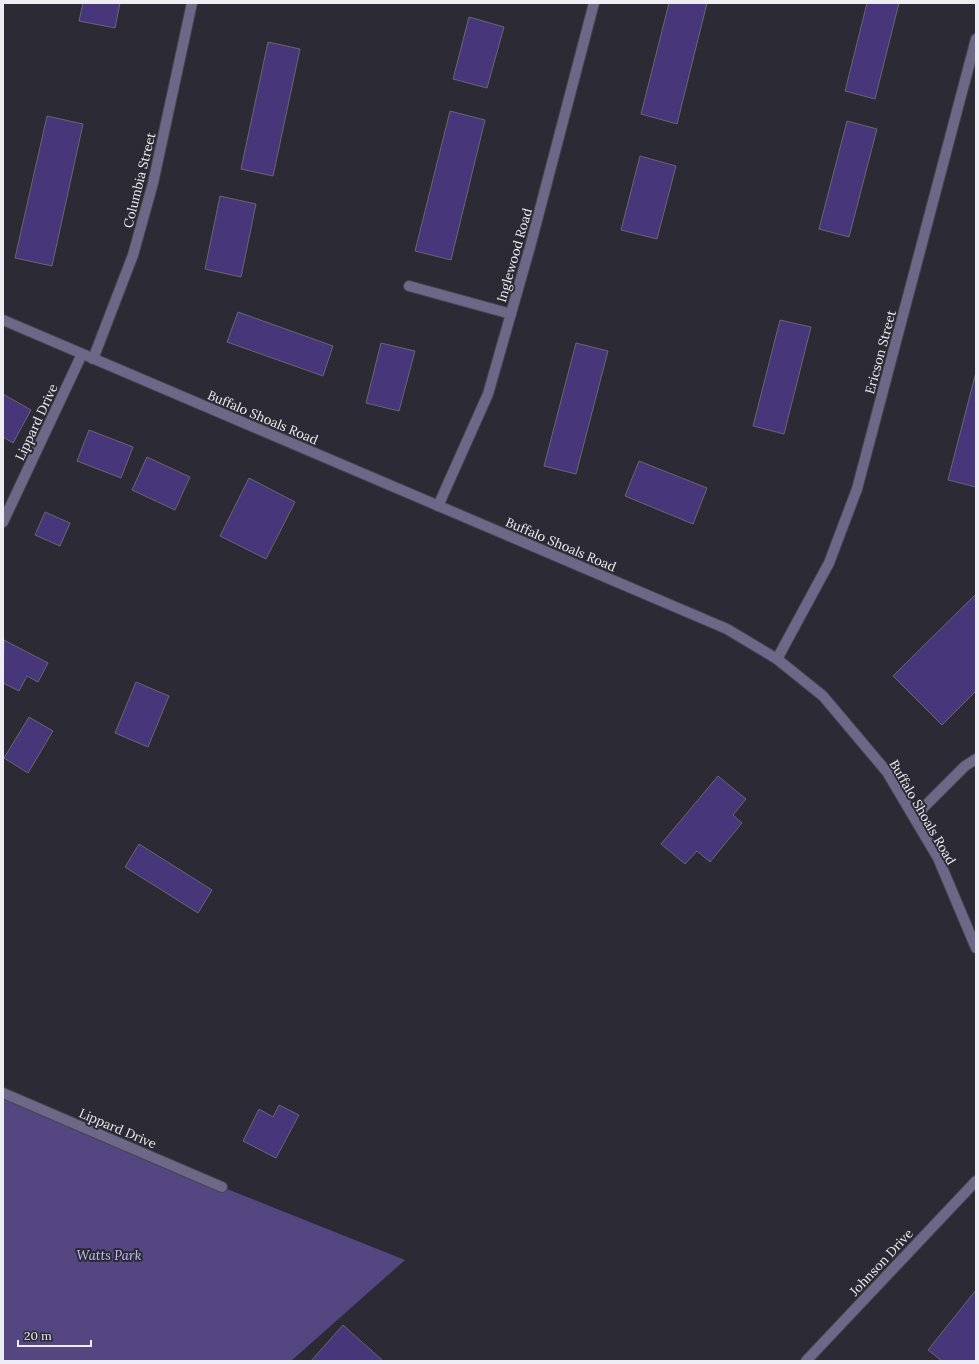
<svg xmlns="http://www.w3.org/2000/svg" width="979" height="1364" font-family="Lora,serif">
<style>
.green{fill:#544781}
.building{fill:#48367a;stroke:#686672}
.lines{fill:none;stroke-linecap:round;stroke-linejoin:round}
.minor-casing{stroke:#47454f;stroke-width:12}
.minor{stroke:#6d6888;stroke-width:10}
.labels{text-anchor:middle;stroke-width:4;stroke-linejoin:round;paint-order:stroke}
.street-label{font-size:13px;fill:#eeedf4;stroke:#2c2a34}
.park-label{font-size:13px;font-style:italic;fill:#cac0fd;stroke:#2c2a34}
</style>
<rect width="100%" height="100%" fill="#2c2a34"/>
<path class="green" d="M3,1093L222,1187L405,1260L291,1361H3Z"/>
<g class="building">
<path d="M83,3H120L115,28L79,21Z"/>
<path d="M669,3H707L677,124L641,114Z"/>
<path d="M867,3H899L875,99L845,91Z"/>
<path d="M469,17L504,27L487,88L453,79Z"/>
<path d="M268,42L300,49L273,176L241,169Z"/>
<path d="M450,111L485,120L451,260L415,251Z"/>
<path d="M47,116L83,124L52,266L15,258Z"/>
<path d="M847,121L877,129L849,237L819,229Z"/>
<path d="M640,156L676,166L657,239L621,230Z"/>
<path d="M220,196L256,204L241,277L205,269Z"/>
<path d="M238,312L333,346L323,376L227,342Z"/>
<path d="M780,320L811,327L784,434L753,426Z"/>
<path d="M381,343L415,351L399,411L366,403Z"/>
<path d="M576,343L608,351L576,474L544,466Z"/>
<path d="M976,372V487L948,480Z"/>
<path d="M3,394L31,410L13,443L3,437Z"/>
<path d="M89,430L133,447L121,478L77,461Z"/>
<path d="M147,457L190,477L175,510L132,490Z"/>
<path d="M639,461L707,488L693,524L625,496Z"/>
<path d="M249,478L295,502L266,559L220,536Z"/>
<path d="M45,512L70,523L60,546L35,535Z"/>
<path d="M976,594V691L942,725L893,676Z"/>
<path d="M4,640L48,663L38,682L27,676L19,691L3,683Z"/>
<path d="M136,682L169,696L148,747L115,733Z"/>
<path d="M29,717L53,731L28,773L4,758Z"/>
<path d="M718,776L746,799L733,815L742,823L710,862L697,851L685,864L661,844Z"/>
<path d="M139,844L212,890L198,913L125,867Z"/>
<path d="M279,1105L299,1115L276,1158L243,1141L259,1109L273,1117Z"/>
<path d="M976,1290V1361H942L928,1350Z"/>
<path d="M343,1325L383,1361H311Z"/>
</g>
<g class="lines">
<g class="minor-casing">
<g id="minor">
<path d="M409,286L511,314"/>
<path d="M3,320L727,629L777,659L823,696L887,772L938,858L976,948"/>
<path d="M93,359L133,255L153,183L192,3"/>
<path d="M438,506L488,394L530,247L594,3"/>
<path d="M3,522L82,354"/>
<path d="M777,659L829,563L857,489L976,39"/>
<path d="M914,817L965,766L976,759"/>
<path d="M3,1093L222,1187"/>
<path d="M806,1361L976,1181"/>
</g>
</g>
<use href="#minor" class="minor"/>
</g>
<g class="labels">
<g class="street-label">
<text transform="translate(139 180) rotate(-76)" y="5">Columbia Street</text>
<text transform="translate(514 255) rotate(-74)" y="5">Inglewood Road</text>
<text transform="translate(880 352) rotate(-75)" y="5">Ericson Street</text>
<text transform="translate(263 417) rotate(23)" y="5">Buffalo Shoals Road</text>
<text transform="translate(36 422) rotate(-65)" y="5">Lippard Drive</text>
<text transform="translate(561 544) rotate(23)" y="5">Buffalo Shoals Road</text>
<text transform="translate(923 812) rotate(60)" y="5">Buffalo Shoals Road</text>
<text transform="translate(118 1128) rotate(23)" y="5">Lippard Drive</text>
<text transform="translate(881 1262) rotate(-47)" y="5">Johnson Drive</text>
</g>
<g class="park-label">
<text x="109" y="1260">Watts Park</text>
</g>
</g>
<rect width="979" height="1364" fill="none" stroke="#eeedf4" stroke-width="8"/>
<path d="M18 1340v6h73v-6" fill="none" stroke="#eeedf4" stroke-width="2"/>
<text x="24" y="1340" font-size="12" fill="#eeedf4" stroke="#2c2a34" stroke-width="3" paint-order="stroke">20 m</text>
</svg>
